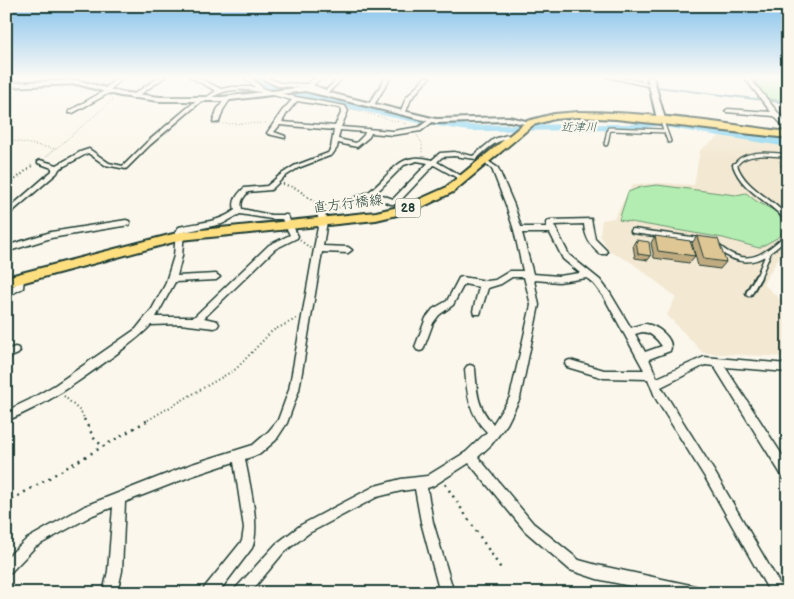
<svg xmlns="http://www.w3.org/2000/svg" width="794" height="599" font-family="'Balsamiq Sans','Klee One',sans-serif">
<style>
.built{fill:#f3e8d2}
.green{fill:#b3edb1;stroke:#699572}
.lines{fill:none;stroke-linecap:round;stroke-linejoin:round}
.stream{stroke:#6399a6;stroke-width:2}
.river{fill:#90d7f2;fill-rule:evenodd}
.service-far2-casing{stroke:#1f3d34;stroke-width:5.5}
.service-far1-casing{stroke:#1f3d34;stroke-width:7}
.service-casing{stroke:#1f3d34;stroke-width:9}
.minor-casing{stroke:#1f3d34;stroke-width:3}
.tertiary-casing{stroke:#1f3d34;stroke-width:4}
.primary-casing{stroke:#1f3d34;stroke-width:4}
.path-far2{stroke:#1f3d34;stroke-width:1;stroke-dasharray:0.5 2.5;stroke-linecap:butt}
.path-far1{stroke:#1f3d34;stroke-width:2;stroke-dasharray:1 3;stroke-linecap:butt}
.path{stroke:#1f3d34;stroke-width:2.5;stroke-dasharray:2 5;stroke-linecap:butt}
.service-far2{stroke:#fbf7ec;stroke-width:3}
.service-far1{stroke:#fbf7ec;stroke-width:4}
.service{stroke:#fbf7ec;stroke-width:5}
.minor{fill:#fbf7ec;fill-rule:evenodd}
.tertiary{fill:#fbf7ec;fill-rule:evenodd}
.primary{fill:#fedf80;fill-rule:evenodd}
.wall{fill:#c0aa80;stroke:#1f3d34}
.building{fill:#dfc695;stroke:#1f3d34}
.labels{text-anchor:middle;stroke-width:4.5;stroke-linejoin:round;paint-order:stroke}
.far-water-label{font-size:12px;font-style:italic;fill:#365c5a;stroke:#fbf7ec}
.shield{fill:#fbf7ec;stroke:#61756b;stroke-width:1}
.shield-label{font-size:12px;font-weight:bold;fill:#1f3d34}
.street-label{font-size:14px;fill:#1f3d34;stroke:#fbf7ec}
</style>
<rect width="100%" height="100%" fill="#fbf7ec"/>
<filter id="ink" filterUnits="userSpaceOnUse"><feTurbulence type="fractalNoise" baseFrequency=".02" numOctaves="2"/><feDisplacementMap in="SourceGraphic" scale="10" xChannelSelector="R" yChannelSelector="G"/><feConvolveMatrix kernelMatrix="1 2 1 2 8 2 1 2 1" color-interpolation-filters="sRGB"/></filter>
<g filter="url(#ink)">
<path class="built" d="M720,136L788,145V243L763,284L788,306V357L703,353L667,315L676,297L631,262L610,252L600,235L602,220L614,218L633,184L662,183L694,185L700,150Z"/>
<g class="green">
<path d="M750,77H788V101L769,99Z"/>
<path d="M657,185L736,195L746,193L756,201L777,212L786,229L777,238L759,248L723,238L619,220L628,192L641,187Z"/>
</g>
<g class="lines">
<path class="stream" d="M639,81L657,87L788,103"/>
<path class="river" d="M249,77H262L293,90L419,117L469,125L633,124L657,120L788,140V147L657,126L633,130L469,131L419,123L290,96L264,87Z"/>
<g class="service-far2-casing">
<g id="service-far2">
<path d="M661,119L669,141"/>
<path d="M606,144L609,129L665,131"/>
<path d="M735,166C743,150 773,154 788,156"/>
</g>
</g>
<g class="service-far1-casing">
<g id="service-far1">
<path d="M735,165C743,190 772,200 788,220"/>
<path d="M633,231L699,240"/>
<path d="M719,248C747,271 766,256 788,235"/>
<path d="M758,278L768,254"/>
</g>
</g>
<g class="service-casing">
<path id="service" d="M749,293L758,277"/>
</g>
<g class="minor-casing">
<g id="minor">
<path d="M118,77H124L110,90L112,91L111,92L73,113H69V111L104,91V89Z"/>
<path d="M159,77H165L135,98H131V96Z"/>
<path d="M190,77H197L221,89L231,87H255L244,77H250L264,89L296,97L345,106L348,111L341,127L393,131L419,127L430,119L435,120L421,131L393,135L371,133L369,137L357,147L338,143L337,148L332,155L298,168L284,177L271,190L248,192C243,198 240,202 242,209L271,215H287L298,236L297,238L275,249L204,318L217,321L219,324L217,327L214,328L180,324L151,325C140,337 128,345 115,355C81,380 46,405 6,421V411L29,400L55,385L136,329L152,309L165,285L174,256L176,231L179,227C199,222 218,223 235,210C232,201 237,195 244,188L267,186L280,175L294,166L328,153L331,148L334,130L280,125L274,132L285,136V138L268,134L267,133L282,111L292,100C265,93 233,81 208,100L204,99L150,145L126,169L105,165L88,153L59,169L57,173L6,217V211L52,171V168L38,163V161L40,160L57,165L80,152L89,149L109,163L123,166L146,143L199,98L204,99L216,91ZM297,101L341,108L342,111L335,126L282,122L287,113ZM340,130L365,132L364,135L356,143L338,139ZM240,214L271,219H282L290,235L269,245L194,317H156L175,282L216,280L220,277L216,274L177,276L182,256L184,232L222,224Z"/>
<path d="M259,77H266L280,83L307,84L316,77H322L313,85L326,90L339,77H344L326,95L309,88L277,86Z"/>
<path d="M386,77H391L374,105H370L369,104Z"/>
<path d="M425,77H430L411,99L405,114H401L400,113L406,98Z"/>
<path d="M607,77H619L655,85L652,87Z"/>
<path d="M744,77H749L788,125V131L774,116L726,112L725,111L728,109L771,112Z"/>
<path d="M226,97L231,98L223,110L219,122L214,123L213,122L217,110Z"/>
<path d="M507,135L515,138L512,140C497,137 487,150 476,159L454,156L442,157L437,162L465,178V180H461L434,165L397,204H391L371,196L324,211L327,221L323,246L348,247L352,250L348,253L322,252L299,390L287,423L276,440L260,454L245,459C249,482 261,527 252,548L218,593H202L204,588L242,541L244,528L234,462L192,476L125,502L122,571L117,593H103L108,571L113,507L93,515L35,547L11,572L6,573V558L27,539L85,506L192,464L253,445L268,432L278,420L289,390L319,221L316,210L317,208C329,205 361,197 370,191C392,175 398,150 432,160L440,153L454,152L473,156L494,139ZM417,161L428,163L393,199L376,193L404,165Z"/>
<path d="M485,159L498,168L514,205L521,227H547L546,223L550,220L591,219L595,239L606,250L607,252L606,254H600C590,246 585,237 584,224L554,225L569,255L600,280L610,293L631,328C636,326 641,324 646,324C658,326 675,339 670,351L649,359L657,378L704,357L788,364V372L725,367L788,464V481L784,479L714,366L705,365L661,387L714,471L785,593H770L706,479L656,399L648,379L604,378L567,367L565,364L567,361L570,360L604,370H644L604,297L594,284L587,278L559,282L534,280L539,305L520,398L507,424L491,445L478,457L533,523L579,560L597,565L695,586L700,588L702,593H663L597,579L570,570L525,531L469,463L433,486L427,488L433,522L454,593H440L421,522L415,489L401,491L377,497L309,533L284,552L250,593H234L236,588L276,544L301,525L375,486L401,479L427,476L466,452L487,432C469,414 467,394 465,369L467,366L470,365L473,366L475,369C477,392 477,407 493,424L510,397L531,305L524,277H512L501,284L488,288L481,311L480,314H474L473,311L479,287L464,284L453,305L439,315L433,323L423,350L420,351L417,350L415,347L426,318L433,309L447,301L459,278L462,277L487,281L495,280L510,271H523L514,230L506,205L492,169L482,161ZM522,233H550L563,259L580,273L559,276L533,274ZM642,332C651,332 657,339 662,346L645,352L635,334Z"/>
<path d="M126,220L129,221L130,223L129,225L51,238L6,252V246L51,232Z"/>
<path d="M20,275L24,278L23,288L6,297V290L16,284V278Z"/>
<path d="M15,347L18,348L20,351L18,354L6,359V350Z"/>
</g>
</g>
<g class="tertiary-casing">
<g id="tertiary">
<path d="M647,77H653L665,119L664,121L657,119Z"/>
<path d="M77,80L120,92L160,97H222L305,87L436,119L509,117L534,123L530,125L509,121L436,123L305,91L222,101H160L120,96L77,84L6,87V83Z"/>
</g>
</g>
<g class="primary-casing">
<path id="primary" d="M578,112C648,112 719,123 788,132V138L616,119L578,117L554,119L533,125L453,192L414,211L376,220L181,240L6,287V277L181,232L376,212L407,205L445,188L527,121L554,114Z"/>
</g>
<g class="path-far2">
<path d="M6,105L21,92"/>
<path d="M351,109L407,124"/>
<path d="M223,124L268,123"/>
<path d="M417,135L422,143V154"/>
<path d="M9,140L56,149"/>
<path d="M46,157L114,99"/>
<path d="M779,161L782,166"/>
<path d="M31,166L33,165"/>
</g>
<g class="path-far1">
<path d="M781,165L788,176"/>
<path d="M283,184L296,188L317,204"/>
<path d="M6,187L33,165"/>
<path d="M300,240L310,248"/>
<path d="M64,396L81,412L85,420"/>
<path d="M148,420L236,369L272,331L298,318"/>
</g>
<g class="path">
<path d="M84,419L95,440L103,446"/>
<path d="M445,484L502,570"/>
<path d="M6,503L150,419"/>
</g>
<use href="#service-far2" class="service-far2"/>
<use href="#service-far1" class="service-far1"/>
<use href="#service" class="service"/>
<use href="#minor" class="minor"/>
<use href="#tertiary" class="tertiary"/>
<use href="#primary" class="primary"/>
</g>
<g class="wall">
<path d="M655,236L695,256L689,263L654,258L651,243Z"/>
<path d="M697,236L726,262L720,269L698,266L692,243Z"/>
<path d="M636,240L651,256L648,260L635,258L633,245Z"/>
</g>
<g class="building">
<path d="M655,236L690,241L695,256L658,251Z"/>
<path d="M697,236L718,239L726,262L704,259Z"/>
<path d="M636,240L649,242L651,256L638,254Z"/>
</g>
</g>
<linearGradient id="sky" x2="0" y2="1"><stop stop-color="#85c2ec"/><stop offset="0.48" stop-color="#fdfbf6"/><stop offset="1" stop-color="#fdfbf6" stop-opacity="0"/></linearGradient>
<rect width="794" height="161" fill="url(#sky)"/>
<g class="labels">
<g class="far-water-label">
<text x="579" y="131">近津川</text>
</g>
<rect class="shield" x="395.5" y="198.5" width="25" height="19" rx="4"/>
<g class="shield-label">
<text x="408" y="212">28</text>
</g>
<g class="street-label">
<text transform="translate(348 203) rotate(-7)" y="5">直方行橋線</text>
</g>
</g>
<rect width="794" height="599" fill="none" stroke="#fbf7ec" stroke-width="25"/>
<rect x="12" y="12" width="769" height="574" fill="none" stroke="#1f3d34" stroke-width="2" filter="url(#ink)"/>
</svg>
